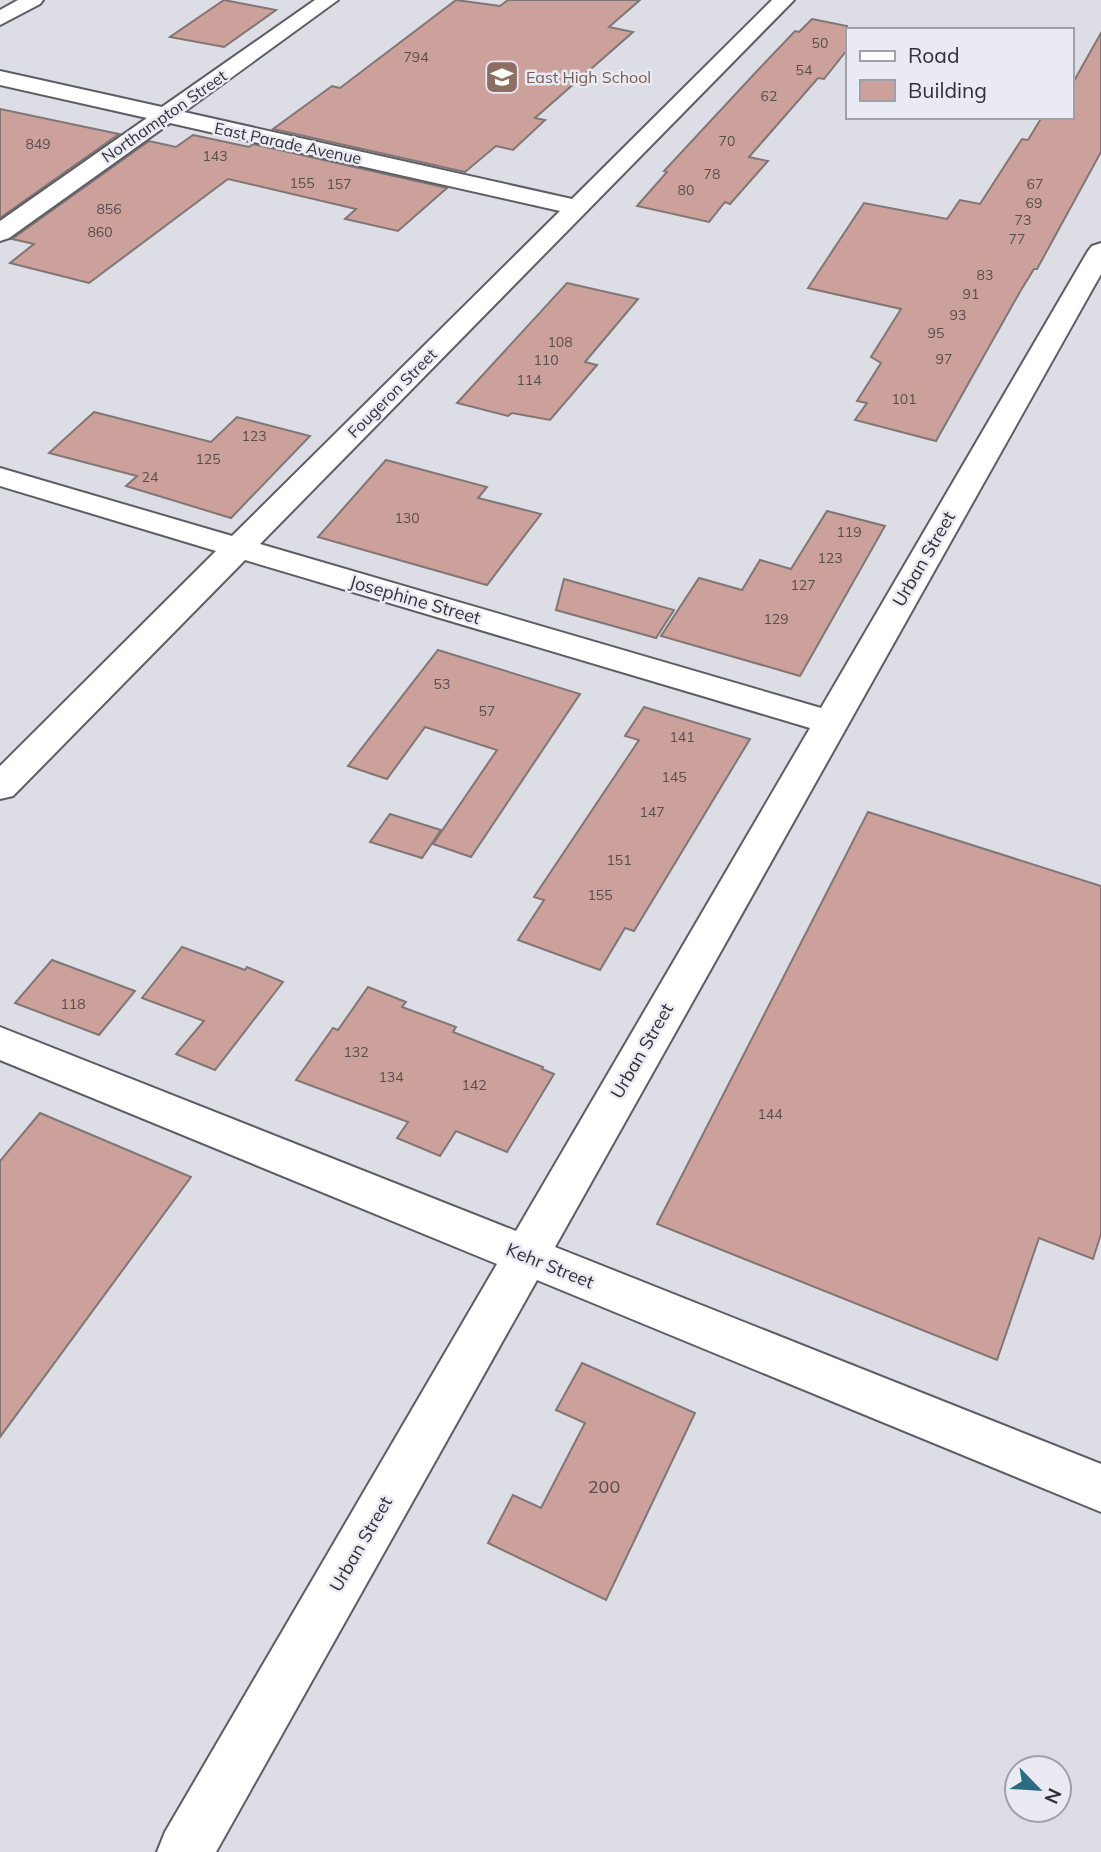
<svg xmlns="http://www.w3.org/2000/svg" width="1101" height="1852" font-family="Mulish,sans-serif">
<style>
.building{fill:#cca09b;stroke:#807675;stroke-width:2}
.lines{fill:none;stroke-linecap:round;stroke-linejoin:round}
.street-casing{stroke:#5e5d65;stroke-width:4}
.street{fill:#fff;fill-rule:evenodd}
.labels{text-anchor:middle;stroke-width:5;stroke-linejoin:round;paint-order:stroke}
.number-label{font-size:14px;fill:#584e4e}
.far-education-label{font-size:16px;fill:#785e54;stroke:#eaeaf4;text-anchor:start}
.far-street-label{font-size:16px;fill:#323235;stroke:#eaeaf4}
.street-label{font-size:18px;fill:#323235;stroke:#eaeaf4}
.near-number-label{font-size:18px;fill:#584e4e}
</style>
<rect width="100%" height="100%" fill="#dddde6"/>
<g class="building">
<path d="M224,0L276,10L224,47L170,37Z"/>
<path d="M456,0L500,6L508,0H640L609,27L633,32L535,118L545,120L513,150L496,146L465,172L273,129L332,86L340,88Z"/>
<path d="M812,19L847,26V50L824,79L818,78L749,157L768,161L730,204L725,202L709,222L637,206L667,172L664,171L757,71L795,31L799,32Z"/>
<path d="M1101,33V152L1037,269H1034L1021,290L936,441L855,420L867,403L857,401L881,363L871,357L901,309L808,288L864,203L947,219L960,200L980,204L1022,139L1028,140L1042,117H1071V86Z"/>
<path d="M0,109L119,134L0,218Z"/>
<path d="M193,135L249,147L253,144L447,188L398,231L345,219L356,209L228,179L89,283L10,263L34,244L12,239L149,141L176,147Z"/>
<path d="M567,283L638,299L585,362L597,365L550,420L512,413L508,416L457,403Z"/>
<path d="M94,412L211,442L237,417L310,436L231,518L126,486L137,476L49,453Z"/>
<path d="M386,460L487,487L478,498L541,514L487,585L318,537Z"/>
<path d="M827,511L885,526L800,676L661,636L699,578L742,590L760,560L791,569Z"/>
<path d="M564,579L674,610L656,638L556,610Z"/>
<path d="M438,650L580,694L471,857L433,844L497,750L425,727L387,779L348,766Z"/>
<path d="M644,707L750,739L634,931L625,928L600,970L518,940L544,900L534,897L639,740L625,736Z"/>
<path d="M868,812L1101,886V1234L1093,1259L1039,1238L997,1360L657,1224Z"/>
<path d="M390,814L441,830L422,858L370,842Z"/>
<path d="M182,947L245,970L247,967L283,982L215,1070L176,1054L204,1021L142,998Z"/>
<path d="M52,960L135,991L99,1035L15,1003Z"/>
<path d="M368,987L406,1002L402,1007L456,1027L453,1032L543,1067L542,1069L554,1074L507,1152L456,1131L440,1156L397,1138L408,1122L296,1080L333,1028L338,1030Z"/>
<path d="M40,1113L191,1177L0,1437V1161Z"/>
<path d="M582,1363L695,1413L606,1600L488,1543L513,1495L541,1508L585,1423L556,1410Z"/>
</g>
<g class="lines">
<g class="street-casing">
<g id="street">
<path d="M18,0H43L40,4L0,25V10Z"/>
<path d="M315,0H338L184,112L572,199L772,0H794L260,544L821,708L1088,251L1092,246L1101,243V274L555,1247L1101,1464V1512L537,1280L216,1852H157L165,1832L497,1264L0,1060V1027L516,1231L810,728L245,560L13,796L0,799V766L216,551L0,486V468L232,536L560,211L170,123L9,238L0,241V221L147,118L0,85V71L162,107Z"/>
</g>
</g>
<use href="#street" class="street"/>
</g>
<defs>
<g id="school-square" transform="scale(1.75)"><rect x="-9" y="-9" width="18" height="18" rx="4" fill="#8d6e63" stroke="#eaeaf4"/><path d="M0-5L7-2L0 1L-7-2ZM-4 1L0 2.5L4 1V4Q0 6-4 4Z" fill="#fff"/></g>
</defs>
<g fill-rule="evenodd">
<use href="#school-square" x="502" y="77"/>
</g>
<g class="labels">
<g class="number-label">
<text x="820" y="48">50</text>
<text x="416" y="62">794</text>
<text x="804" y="75">54</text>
<text x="769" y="101">62</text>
<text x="727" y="146">70</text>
<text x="38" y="149">849</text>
<text x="215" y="161">143</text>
<text x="712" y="179">78</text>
<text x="302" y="188">155</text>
<text x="339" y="189">157</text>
<text x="1035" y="189">67</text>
<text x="686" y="195">80</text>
<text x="1034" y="208">69</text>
<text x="109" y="214">856</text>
<text x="1023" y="225">73</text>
<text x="100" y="237">860</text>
<text x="1017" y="244">77</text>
<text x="985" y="280">83</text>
<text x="971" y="299">91</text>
<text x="958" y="320">93</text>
<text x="936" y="338">95</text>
<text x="560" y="347">108</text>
<text x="944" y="364">97</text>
<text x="546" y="365">110</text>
<text x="529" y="385">114</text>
<text x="904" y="404">101</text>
<text x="254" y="441">123</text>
<text x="208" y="464">125</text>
<text x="150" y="482">24</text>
<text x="407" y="523">130</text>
<text x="849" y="537">119</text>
<text x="830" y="563">123</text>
<text x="803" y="590">127</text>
<text x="776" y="624">129</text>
<text x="442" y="689">53</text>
<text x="487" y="716">57</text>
<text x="682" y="742">141</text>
<text x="674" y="782">145</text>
<text x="652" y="817">147</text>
<text x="619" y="865">151</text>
<text x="600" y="900">155</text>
<text x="73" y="1009">118</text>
<text x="356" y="1057">132</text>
<text x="391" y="1082">134</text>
<text x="474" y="1090">142</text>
<text x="770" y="1119">144</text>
</g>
<g class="far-education-label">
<text x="526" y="83">East High School</text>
</g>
<g class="far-street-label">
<text transform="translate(164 116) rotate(-35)" y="6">Northampton Street</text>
<text transform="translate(288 143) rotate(12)" y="6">East Parade Avenue</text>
<text transform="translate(392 393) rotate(-45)" y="6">Fougeron Street</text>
</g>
<g class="street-label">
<text transform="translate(924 559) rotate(-60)" y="6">Urban Street</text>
<text transform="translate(415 600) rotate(16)" y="6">Josephine Street</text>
<text transform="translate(642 1051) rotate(-60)" y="6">Urban Street</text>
<text transform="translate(550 1266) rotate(22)" y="6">Kehr Street</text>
<text transform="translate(361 1544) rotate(-60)" y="6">Urban Street</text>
</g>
<g class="near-number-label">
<text x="604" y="1493">200</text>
</g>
</g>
<rect x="846" y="28" width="228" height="91" fill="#eaeaf4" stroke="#a0a0a8" stroke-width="2"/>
<rect x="860" y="51" width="35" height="10" fill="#ffffff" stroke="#a0a0a8" stroke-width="2"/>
<text x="908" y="63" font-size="21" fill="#323235">Road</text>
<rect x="860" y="80" width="35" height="21" fill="#cca09b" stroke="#a0a0a8" stroke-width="2"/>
<text x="908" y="98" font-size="21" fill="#323235">Building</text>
<g transform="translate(1038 1789) rotate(115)"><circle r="33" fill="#eaeaf4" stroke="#a0a0a8" stroke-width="2"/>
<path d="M0-5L12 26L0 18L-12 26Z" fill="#2b6c80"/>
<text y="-10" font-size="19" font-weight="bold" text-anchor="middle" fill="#323235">N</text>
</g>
</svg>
